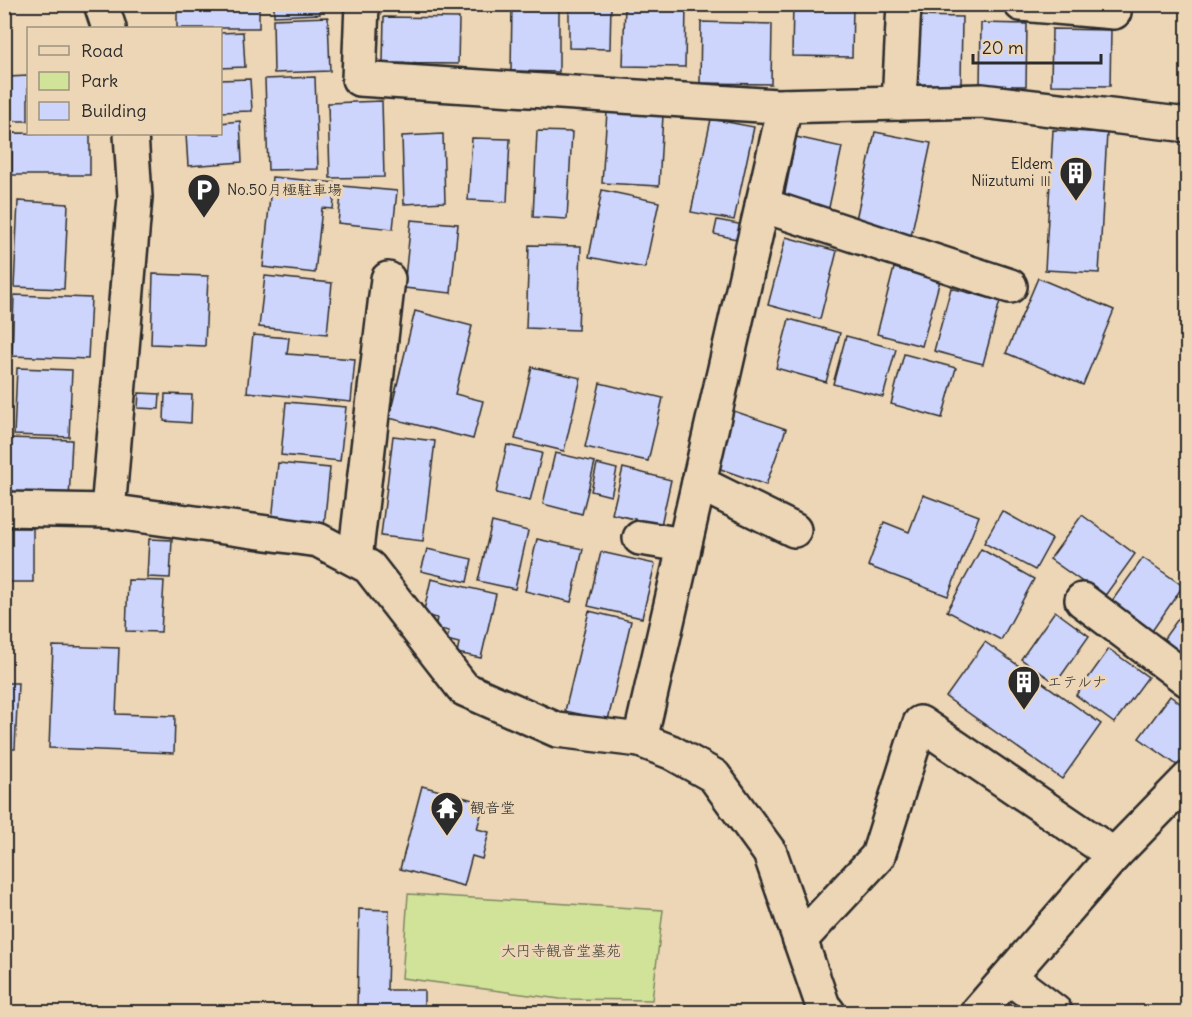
<svg xmlns="http://www.w3.org/2000/svg" width="1192" height="1017" font-family="Delius,'Klee One',sans-serif">
<style>
.green{fill:#d0e398;stroke:#7e8762;stroke-width:1.5}
.building{fill:#cdd5fd;stroke:#2b2b2b;stroke-width:1.5}
.lines{fill:none;stroke-linecap:round;stroke-linejoin:round}
.minor-casing{stroke:#2b2b2b;stroke-width:38}
.minor{stroke:#edd6b6;stroke-width:33}
.labels{text-anchor:middle;stroke-width:6;stroke-linejoin:round;paint-order:stroke}
.poi-label{font-size:15px;fill:#2b2b2b;stroke:#edd6b6;text-anchor:start}
.park-label{font-size:15px;fill:#44473b;stroke:#edd6b6}
</style>
<rect width="100%" height="100%" fill="#edd6b6"/>
<filter id="ink" filterUnits="userSpaceOnUse"><feTurbulence type="fractalNoise" baseFrequency=".0167" numOctaves="2"/><feDisplacementMap in="SourceGraphic" scale="12" xChannelSelector="R" yChannelSelector="G"/><feConvolveMatrix kernelMatrix="1 2 1 2 8 2 1 2 1" color-interpolation-filters="sRGB"/></filter>
<g filter="url(#ink)">
<path class="green" d="M408,894L663,910L652,1000L560,999L402,978Z"/>
<g class="building">
<path d="M259,4V28H177V5Z"/>
<path d="M274,4H319L320,14L274,16Z"/>
<path d="M389,4H444V11L389,10Z"/>
<path d="M512,4H559V72L511,71Z"/>
<path d="M569,4H611L610,49L569,48Z"/>
<path d="M625,4H686L685,67L623,66Z"/>
<path d="M793,4H853L852,57L792,56Z"/>
<path d="M914,16L962,17L961,85L912,84Z"/>
<path d="M328,17L330,71L274,73L273,19Z"/>
<path d="M384,17L459,18L458,64L383,63Z"/>
<path d="M701,22L772,24L771,84L700,83Z"/>
<path d="M981,23L1027,24L1026,86H980Z"/>
<path d="M1052,29L1111,30L1110,86L1051,85Z"/>
<path d="M243,32L245,67L220,68V33Z"/>
<path d="M28,76V121H8V77Z"/>
<path d="M315,77L318,169L268,170L265,79Z"/>
<path d="M250,79L252,111L220,112V80Z"/>
<path d="M382,101L384,177L330,178L328,103Z"/>
<path d="M607,112L663,115L659,186L602,183Z"/>
<path d="M711,119L754,127L734,220L691,212Z"/>
<path d="M240,121L242,162L188,166L186,134H220V123Z"/>
<path d="M1053,130L1107,133L1099,273L1045,270Z"/>
<path d="M537,131L572,132L567,219L533,217Z"/>
<path d="M875,132L931,143L911,236L855,224Z"/>
<path d="M12,133L90,134V175H12Z"/>
<path d="M443,134L445,202L404,204L402,136Z"/>
<path d="M796,137L842,147L828,212L783,203Z"/>
<path d="M472,138L510,139L507,202L468,200Z"/>
<path d="M272,177L336,183L333,209L322,208L315,273L263,267Z"/>
<path d="M342,186L397,191L393,229L338,223Z"/>
<path d="M602,190L659,202L645,268L589,257Z"/>
<path d="M18,201L68,204L64,289L14,287Z"/>
<path d="M411,220L458,224L451,293L404,288Z"/>
<path d="M717,220L744,225L741,240L714,234Z"/>
<path d="M786,237L837,251L820,319L768,305Z"/>
<path d="M529,245L581,246L578,330L526,328Z"/>
<path d="M894,268L940,280L922,346L877,334Z"/>
<path d="M153,274L208,276L205,346L151,344Z"/>
<path d="M265,276L332,283L327,334L259,327Z"/>
<path d="M1038,278L1114,310L1083,385L1006,353Z"/>
<path d="M951,288L1000,301L983,364L934,351Z"/>
<path d="M14,295L91,298L88,359L12,356Z"/>
<path d="M415,311L472,326L455,394L483,401L473,439L389,418Z"/>
<path d="M789,319L840,333L826,382L776,368Z"/>
<path d="M253,335L289,338L287,354L355,359L351,402L247,392Z"/>
<path d="M846,336L896,349L883,397L833,384Z"/>
<path d="M904,354L956,368L942,418L891,404Z"/>
<path d="M532,367L581,378L564,451L515,439Z"/>
<path d="M17,368L72,370L69,437L14,435Z"/>
<path d="M600,383L663,398L648,461L585,447Z"/>
<path d="M139,393L160,394L159,409L138,408Z"/>
<path d="M165,394L192,395L191,423L164,421Z"/>
<path d="M286,402L346,407L340,461L281,455Z"/>
<path d="M731,410L786,429L766,485L712,466Z"/>
<path d="M393,436L435,441L423,541L381,536Z"/>
<path d="M8,438L72,440L69,500L5,497Z"/>
<path d="M507,445L542,453L530,501L496,493Z"/>
<path d="M555,453L595,462L582,514L543,504Z"/>
<path d="M278,463L330,468L324,526L272,521Z"/>
<path d="M597,464L617,469L611,496L591,491Z"/>
<path d="M623,468L671,480L661,525L612,514Z"/>
<path d="M923,495L979,516L948,596L868,566L884,522L909,532Z"/>
<path d="M1002,511L1052,539L1035,570L984,543Z"/>
<path d="M1082,515L1135,554L1104,597L1050,559Z"/>
<path d="M492,522L528,531L515,589L478,581Z"/>
<rect x="4" y="528" width="29" height="54"/>
<path d="M149,539L172,540L170,578L147,577Z"/>
<path d="M537,539L583,549L571,602L525,591Z"/>
<path d="M427,549L472,559L467,582L421,571Z"/>
<path d="M981,549L1034,579L1001,640L947,611Z"/>
<path d="M601,552L655,564L642,618L588,606Z"/>
<path d="M1143,558L1183,586L1150,634L1109,605Z"/>
<path d="M431,579L496,594L481,658L457,653L459,643L447,640L449,631L435,628L437,618L423,615Z"/>
<path d="M128,580L164,581L161,632L126,631Z"/>
<path d="M1188,605V663L1160,644Z"/>
<path d="M589,611L631,621L608,720L565,711Z"/>
<path d="M1055,611L1089,636L1056,683L1021,659Z"/>
<path d="M985,642L1101,724L1062,779L946,697Z"/>
<path d="M53,646L119,648L116,714L175,716L174,753L49,748Z"/>
<path d="M1109,649L1148,677L1114,723L1076,695Z"/>
<path d="M4,683H18L15,749H4Z"/>
<path d="M1170,696L1188,709V765L1184,770L1139,738Z"/>
<path d="M422,786L484,803L477,829L489,832L482,859L472,856L464,886L400,869Z"/>
<path d="M359,909L389,910L387,990H424V1012H357Z"/>
</g>
<g class="lines">
<g class="minor-casing">
<g id="minor">
<path d="M101,4L109,28"/>
<path d="M362,4L359,79L777,106L982,101L1188,125"/>
<path d="M1021,4L1114,12"/>
<path d="M899,103L904,4"/>
<path d="M762,205L1010,286"/>
<path d="M699,483L794,530"/>
<path d="M4,509L108,511L318,540L369,567L464,689L557,730L640,740L671,752L714,776L770,853L823,1006L828,1012"/>
<path d="M108,511L135,197L131,134"/>
<path d="M640,538L684,545"/>
<path d="M355,559L388,279"/>
<path d="M1082,600L1188,680"/>
<path d="M640,740L785,106"/>
<path d="M800,940L878,856L920,723L1114,855"/>
<path d="M1009,977L1055,1012"/>
<path d="M978,1012L1114,855L1188,779"/>
</g>
</g>
<use href="#minor" class="minor"/>
</g>
</g>
<defs>
<g id="building-pin" transform="scale(1.725)"><path d="M0 17L-7.5 6A9.5 9.5 0 1 1 7.5 6Z" fill="#2b2b2b" stroke="#edd6b6"/><path d="M-4-6H4V6H1V3H-1V6H-4ZM-2.5-4.3h1.7v1.8h-1.7ZM.8-4.3h1.7v1.8H.8ZM-2.5-1h1.7V.8h-1.7ZM.8-1h1.7V.8H.8Z" fill="#fff"/></g>
<g id="parking-pin" transform="scale(1.725)"><path d="M0 17L-7.5 6A9.5 9.5 0 1 1 7.5 6Z" fill="#2b2b2b" stroke="#edd6b6"/><path d="M-3.5-5.5H1a3.5 3.5 0 0 1 0 7H-1V5.5H-3.5ZM-1-3.4V-.6H.8a1.4 1.4 0 0 0 0-2.8Z" fill="#fff"/></g>
<g id="temple-pin" transform="scale(1.725)"><path d="M0 17L-7.5 6A9.5 9.5 0 1 1 7.5 6Z" fill="#2b2b2b" stroke="#edd6b6"/><path d="M0-6L5-2H3V0L6.5 2.5H4V6H1.5V3h-3V6H-4V2.5H-6.5L-3 0V-2H-5Z" fill="#fff"/></g>
</defs>
<g fill-rule="evenodd">
<use href="#building-pin" x="1076" y="173"/>
<use href="#parking-pin" x="204" y="190"/>
<use href="#building-pin" x="1024" y="682"/>
<use href="#temple-pin" x="447" y="808"/>
</g>
<g class="labels">
<g class="poi-label">
<text x="1053" y="169" text-anchor="end">Eldem<tspan x="1053" dy="17">Niizutumi Ⅲ</tspan></text>
<text x="227" y="195">No.50月極駐車場</text>
<text x="1047" y="687">エテルナ</text>
<text x="470" y="813">観音堂</text>
</g>
<g class="park-label">
<text x="561" y="956">大円寺観音堂墓苑</text>
</g>
</g>
<rect width="1192" height="1017" fill="none" stroke="#edd6b6" stroke-width="24"/>
<rect x="12" y="12" width="1168" height="993" fill="none" stroke="#2b2b2b" stroke-width="2" filter="url(#ink)"/>
<rect x="27" y="27" width="195" height="108" fill="#edd6b6" stroke="#9f927e" stroke-width="1.5"/>
<rect x="39" y="46" width="30" height="9" fill="#edd6b6" stroke="#9f927e" stroke-width="1.5"/>
<text x="81" y="57" font-size="18" fill="#2b2b2b">Road</text>
<rect x="39" y="72" width="30" height="18" fill="#d0e398" stroke="#9f927e" stroke-width="1.5"/>
<text x="81" y="87" font-size="18" fill="#2b2b2b">Park</text>
<rect x="39" y="102" width="30" height="18" fill="#cdd5fd" stroke="#9f927e" stroke-width="1.5"/>
<text x="81" y="117" font-size="18" fill="#2b2b2b">Building</text>
<path d="M973 54v9h128v-9" fill="none" stroke="#2b2b2b" stroke-width="3"/>
<text x="982" y="54" font-size="18" fill="#2b2b2b" stroke="#edd6b6" stroke-width="4.5" paint-order="stroke">20 m</text>
</svg>
